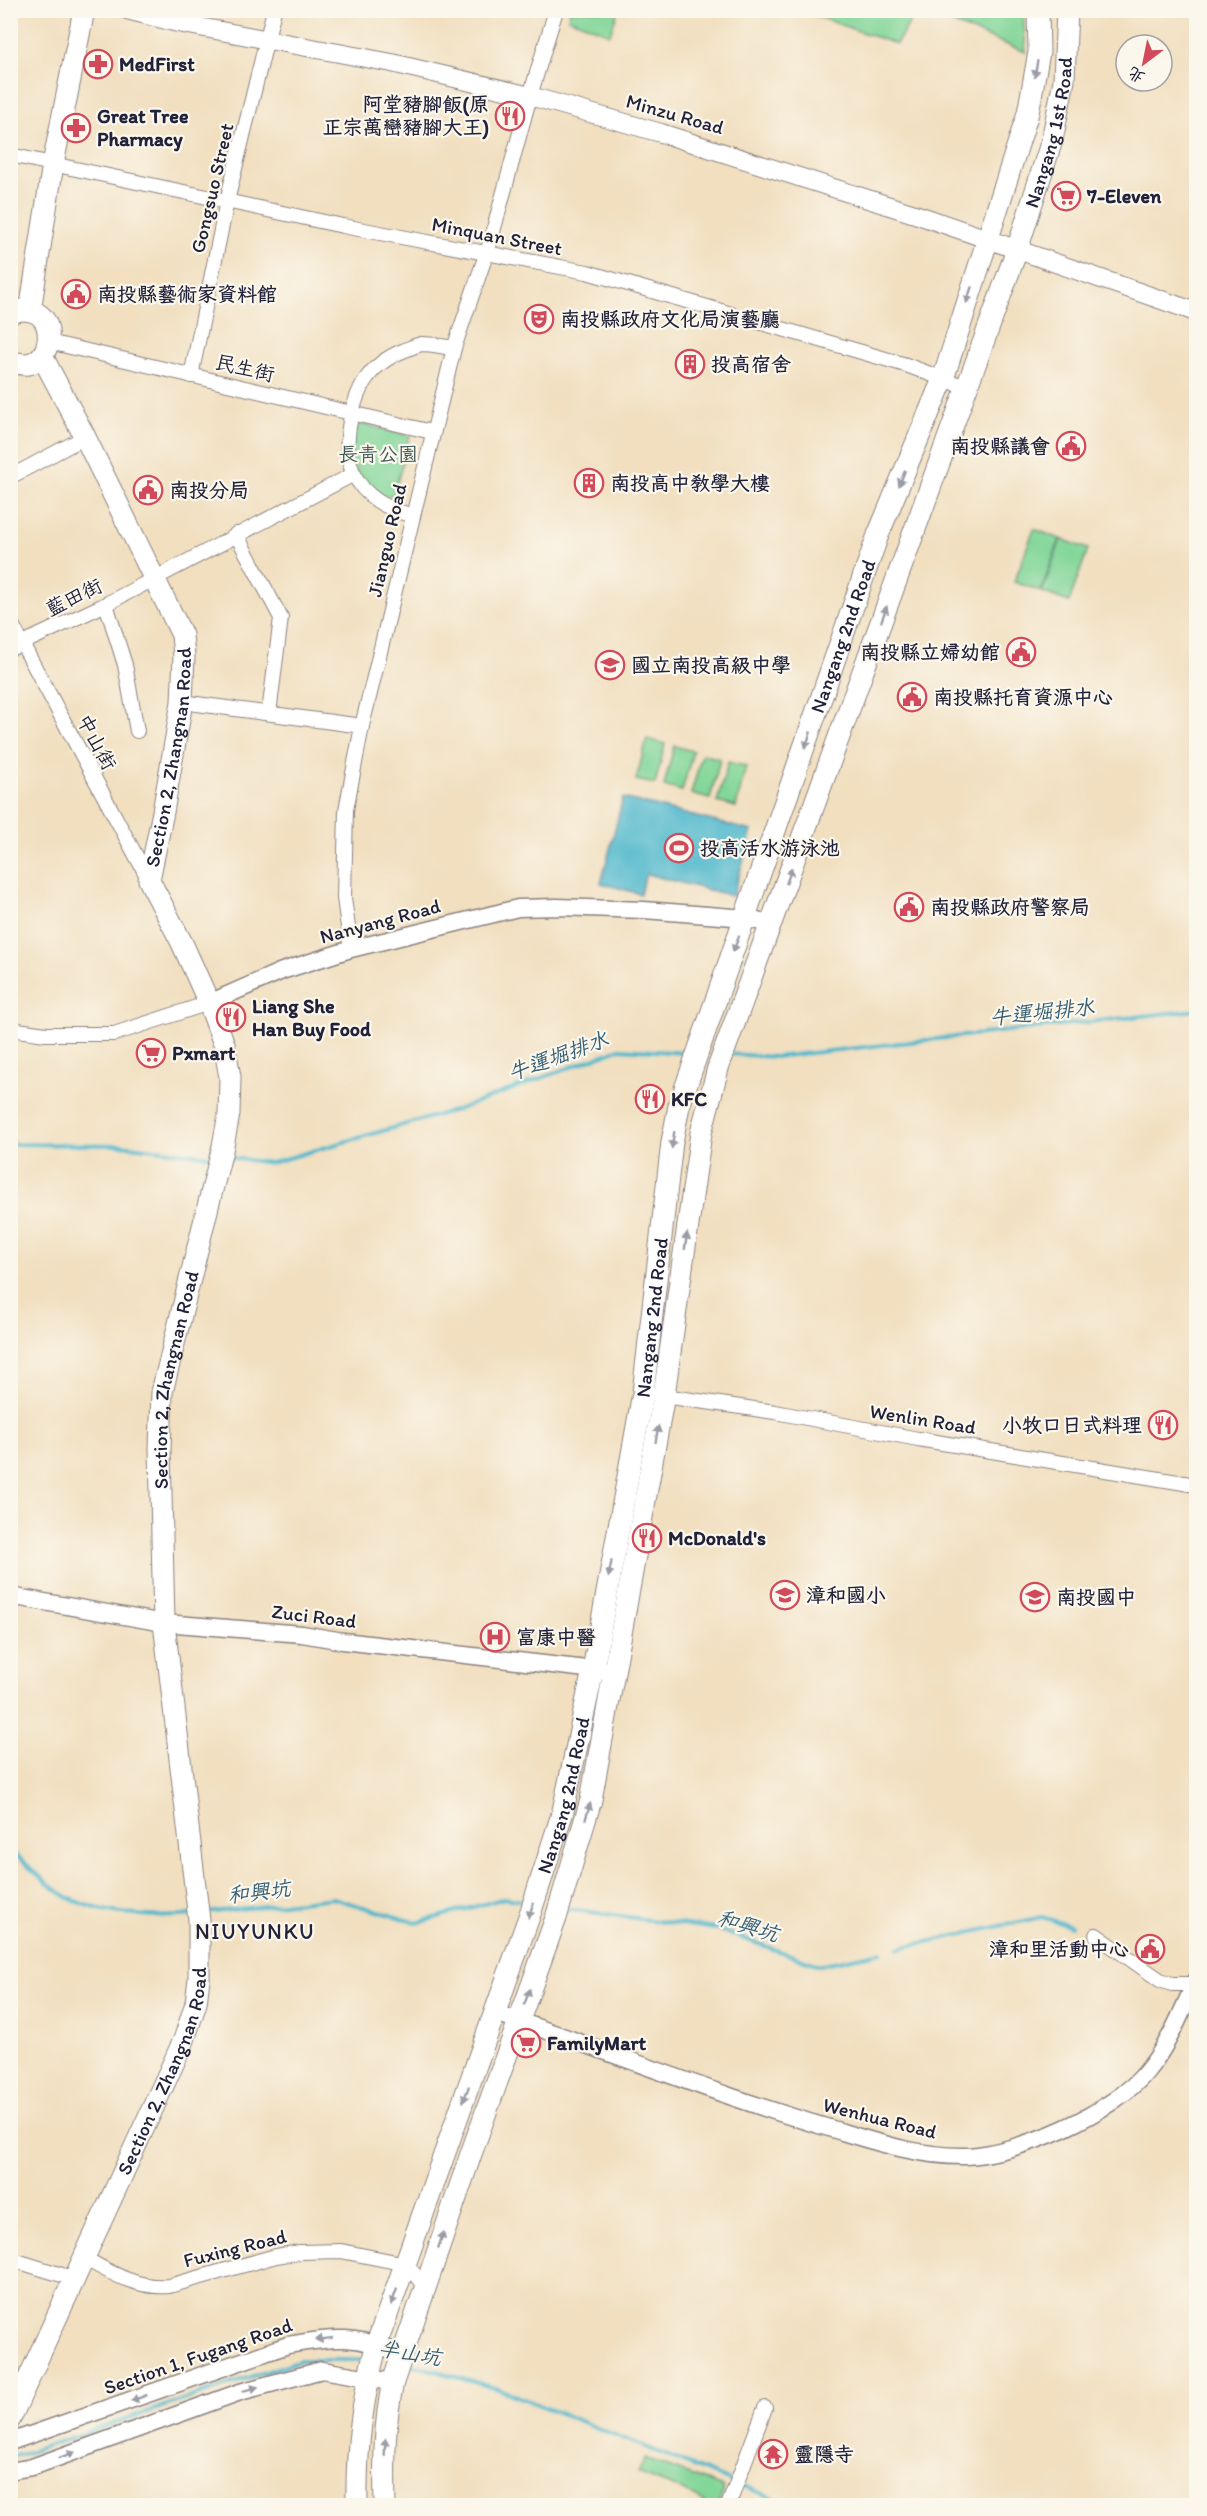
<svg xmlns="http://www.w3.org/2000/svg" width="1207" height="2516" font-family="Itim,'LXGW WenKai TC',sans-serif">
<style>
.green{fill:#81d698;stroke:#527c6a;stroke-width:1.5}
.water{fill:#4eb7cc;stroke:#386c84;stroke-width:1.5}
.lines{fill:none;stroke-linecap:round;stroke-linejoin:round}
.stream{stroke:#4eb7cc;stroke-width:4}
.minor-casing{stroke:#8a807e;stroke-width:16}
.tertiary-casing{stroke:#8a807e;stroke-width:19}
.secondary-casing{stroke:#8a807e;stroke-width:20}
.primary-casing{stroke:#8a807e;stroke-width:23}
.minor{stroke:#fff;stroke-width:14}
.tertiary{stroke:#fff;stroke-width:16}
.secondary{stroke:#fff;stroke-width:18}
.primary{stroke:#fff;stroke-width:21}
.oneway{fill:#9c9ca7}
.labels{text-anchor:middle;stroke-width:4.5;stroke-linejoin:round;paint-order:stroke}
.poi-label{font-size:20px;font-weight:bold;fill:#22223b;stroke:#fbf7ec;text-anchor:start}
.street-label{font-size:20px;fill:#22223b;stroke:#fbf7ec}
.park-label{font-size:20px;fill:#3e5857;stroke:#fbf7ec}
.water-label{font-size:21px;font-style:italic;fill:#345e75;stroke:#fbf7ec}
.quarter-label{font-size:22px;letter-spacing:1.5px;fill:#22223b;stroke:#fbf7ec}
</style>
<rect width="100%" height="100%" fill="#fbf7ec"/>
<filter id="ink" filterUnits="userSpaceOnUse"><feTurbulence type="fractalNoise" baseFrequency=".0167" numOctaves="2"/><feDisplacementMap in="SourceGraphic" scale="12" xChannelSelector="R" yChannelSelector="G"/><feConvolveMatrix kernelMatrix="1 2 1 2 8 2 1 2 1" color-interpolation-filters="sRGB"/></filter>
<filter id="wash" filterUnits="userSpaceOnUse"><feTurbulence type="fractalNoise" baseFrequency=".008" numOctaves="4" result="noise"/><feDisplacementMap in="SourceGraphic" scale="24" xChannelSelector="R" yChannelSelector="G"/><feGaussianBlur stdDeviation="1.35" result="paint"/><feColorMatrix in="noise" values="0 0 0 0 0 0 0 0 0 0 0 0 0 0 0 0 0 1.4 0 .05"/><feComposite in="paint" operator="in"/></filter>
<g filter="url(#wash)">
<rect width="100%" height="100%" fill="#f1dfc0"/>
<g class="green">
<path d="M570,11V10L618,11L610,34L568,18Z"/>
<path d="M801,11H917L896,44Z"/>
<path d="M921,11H1023L1026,52Z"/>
<path d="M355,422L410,436L394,494L386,498C369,491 350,470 350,450C350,441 354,431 355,422Z"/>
<path d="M1034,529L1060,539L1041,591L1014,582Z"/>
<path d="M1061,539L1088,549L1069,602L1042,592Z"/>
<path d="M647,739L665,744L655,784L636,780Z"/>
<path d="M674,746L693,751L682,791L664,786Z"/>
<path d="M702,754L720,759L710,799L691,794Z"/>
<path d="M728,762L746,766L736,807L717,802Z"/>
<path d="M645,2458L724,2488L718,2505H709L686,2492L638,2473Z"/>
</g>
<path class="water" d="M623,798L752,831L733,896L646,874L640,894L601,883Z"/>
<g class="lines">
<g class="stream">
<path d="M729,1054L775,1057L1196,1010"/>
<path d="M10,1144L121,1145L212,1156"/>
<path d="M226,1157L271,1163L459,1109L619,1049L691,1053"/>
<path d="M10,1850C28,1865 45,1883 64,1895C93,1914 158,1919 192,1915"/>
<path d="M568,1909L716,1929L819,1965L881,1952"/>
<path d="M205,1913L333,1898L417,1923L505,1898L523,1901"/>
<path d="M899,1948L1042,1917L1071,1926"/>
<path d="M406,2365L422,2367L499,2389L794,2506"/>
<path d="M10,2455H20L301,2360H366"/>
</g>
</g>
</g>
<g filter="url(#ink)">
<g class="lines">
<g class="minor-casing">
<g id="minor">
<path d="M10,155L343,226L587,272L906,365L968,388"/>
<path d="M49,342L432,432"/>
<path d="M191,376L227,201L274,10"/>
<path d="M10,477L85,437"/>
<path d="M413,516C388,509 364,498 353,472C346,457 347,443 349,427C356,389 367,365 405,350C410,348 416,345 422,344C432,344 444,347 454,348"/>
<path d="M236,534L281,618L269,713"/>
<path d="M106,604L125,665L137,731"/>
<path d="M10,621L149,880"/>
<path d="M10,649L106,604L354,474"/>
<path d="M182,702L362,726"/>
<path d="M351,949L344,898L346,810L362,726L454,348L490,243L530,96L556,10"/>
<path d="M10,1029L46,1034H114L209,1003"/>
<path d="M657,1395L775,1412L918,1439L1196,1485"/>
<path d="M1096,1935L1160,1980L1172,1984H1196"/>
<path d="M84,2258C111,2273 138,2289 169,2286L276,2256L300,2252L341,2251L406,2264L426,2288"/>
<path d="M10,2259L75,2279"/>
<path d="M728,2506L765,2408"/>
</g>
</g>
<g class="tertiary-casing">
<g id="tertiary">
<path d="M209,1003L282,971L351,949L518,908L557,907L644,910L746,918L772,925"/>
<path d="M10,1596L164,1623L302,1634L343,1641L604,1671"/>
<path d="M495,2013C607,2050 716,2095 829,2128C873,2141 919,2157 966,2156C1018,2154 1114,2113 1147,2071C1169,2044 1182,2012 1196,1980"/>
<path d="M10,2442L288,2345C335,2337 356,2334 401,2354"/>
<path d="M10,2471L32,2467L240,2392L322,2370L393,2382"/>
</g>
</g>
<g class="secondary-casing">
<path id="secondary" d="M127,10L178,23L392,63L530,96L661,133L921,216L1196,312"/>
</g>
<g class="primary-casing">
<g id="primary">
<path d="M30,311L53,164L84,10"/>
<path d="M10,313C65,293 57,384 10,360"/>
<path id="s1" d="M10,2419L184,2040L196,2003L199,1979V1920L164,1623L160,1448L162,1392L223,1146L229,1114L230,1077L224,1044L209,1003L182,943L149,880L163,812L182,702L184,656L182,635L85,437L42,356"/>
<path id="s2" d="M357,2506C356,2447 362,2400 377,2343L531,1911L563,1811L593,1670L643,1393L672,1142L679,1106L878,535L943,379L1028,113L1039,52L1038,10"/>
<path id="s3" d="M385,2506C384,2463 384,2423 393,2382L472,2151L556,1918L591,1800L664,1395L701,1133L718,1068L1017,250L1052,140L1064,80L1067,10"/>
</g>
</g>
<use href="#minor" class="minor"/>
<use href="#tertiary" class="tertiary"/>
<use href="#secondary" class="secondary"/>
<use href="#primary" class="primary"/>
</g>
<defs><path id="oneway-solid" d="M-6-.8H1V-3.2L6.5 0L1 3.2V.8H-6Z" transform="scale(1.5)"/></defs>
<g class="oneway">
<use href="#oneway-solid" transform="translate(1036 69) rotate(100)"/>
<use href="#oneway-solid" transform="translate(969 295) rotate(108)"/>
<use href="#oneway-solid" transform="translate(902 478) rotate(112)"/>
<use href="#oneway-solid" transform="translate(884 614) rotate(-70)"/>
<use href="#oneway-solid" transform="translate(808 740) rotate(109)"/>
<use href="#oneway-solid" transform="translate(789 876) rotate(-70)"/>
<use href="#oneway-solid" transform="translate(736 944) rotate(111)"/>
<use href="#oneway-solid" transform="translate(673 1140) rotate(99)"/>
<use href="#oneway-solid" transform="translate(686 1241) rotate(-82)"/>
<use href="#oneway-solid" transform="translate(657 1434) rotate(-80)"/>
<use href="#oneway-solid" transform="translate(610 1569) rotate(101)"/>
<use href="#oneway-solid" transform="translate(588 1811) rotate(-73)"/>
<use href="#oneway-solid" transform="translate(531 1910) rotate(109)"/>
<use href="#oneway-solid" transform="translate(527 1997) rotate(-70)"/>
<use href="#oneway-solid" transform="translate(466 2094) rotate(110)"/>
<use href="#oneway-solid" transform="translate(441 2240) rotate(-71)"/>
<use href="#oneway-solid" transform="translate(394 2297) rotate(110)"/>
<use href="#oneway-solid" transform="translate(324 2339) rotate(173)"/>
<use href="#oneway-solid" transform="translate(250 2389) rotate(-15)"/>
<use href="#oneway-solid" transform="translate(139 2398) rotate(160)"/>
<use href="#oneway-solid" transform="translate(385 2447) rotate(-87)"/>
<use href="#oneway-solid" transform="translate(67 2455) rotate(-20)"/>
</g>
</g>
<defs>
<g id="pharmacy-ring" transform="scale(1.5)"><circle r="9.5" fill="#fbf7ec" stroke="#d1495b" stroke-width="1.5"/><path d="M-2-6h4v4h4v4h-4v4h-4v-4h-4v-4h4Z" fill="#d1495b"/></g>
<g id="restaurant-ring" transform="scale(1.5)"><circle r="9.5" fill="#fbf7ec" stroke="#d1495b" stroke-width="1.5"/><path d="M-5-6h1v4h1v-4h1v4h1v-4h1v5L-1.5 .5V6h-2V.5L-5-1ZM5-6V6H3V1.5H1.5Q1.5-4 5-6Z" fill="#d1495b"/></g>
<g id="supermarket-ring" transform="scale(1.5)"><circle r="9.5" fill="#fbf7ec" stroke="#d1495b" stroke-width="1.5"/><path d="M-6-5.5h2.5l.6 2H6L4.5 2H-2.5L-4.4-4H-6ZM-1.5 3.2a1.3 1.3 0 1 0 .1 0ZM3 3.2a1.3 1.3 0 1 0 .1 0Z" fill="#d1495b"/></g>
<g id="civic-ring" transform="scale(1.5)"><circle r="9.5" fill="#fbf7ec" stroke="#d1495b" stroke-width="1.5"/><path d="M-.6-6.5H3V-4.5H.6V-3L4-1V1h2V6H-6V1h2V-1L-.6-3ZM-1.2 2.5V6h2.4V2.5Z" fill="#d1495b"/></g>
<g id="theatre-ring" transform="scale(1.5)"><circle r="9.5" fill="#fbf7ec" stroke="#d1495b" stroke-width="1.5"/><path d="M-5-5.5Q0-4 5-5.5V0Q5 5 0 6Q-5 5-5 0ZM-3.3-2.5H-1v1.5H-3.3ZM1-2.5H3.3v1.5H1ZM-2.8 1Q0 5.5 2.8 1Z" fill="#d1495b"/></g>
<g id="building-ring" transform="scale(1.5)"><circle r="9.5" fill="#fbf7ec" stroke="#d1495b" stroke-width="1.5"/><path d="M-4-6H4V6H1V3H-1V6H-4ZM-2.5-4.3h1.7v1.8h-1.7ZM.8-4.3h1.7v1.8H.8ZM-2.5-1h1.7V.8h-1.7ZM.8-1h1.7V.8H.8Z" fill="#d1495b"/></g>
<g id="school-ring" transform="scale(1.5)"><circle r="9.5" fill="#fbf7ec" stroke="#d1495b" stroke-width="1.5"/><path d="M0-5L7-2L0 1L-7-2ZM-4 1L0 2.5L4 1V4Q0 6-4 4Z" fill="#d1495b"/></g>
<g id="stadium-ring" transform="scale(1.5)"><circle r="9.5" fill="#fbf7ec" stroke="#d1495b" stroke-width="1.5"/><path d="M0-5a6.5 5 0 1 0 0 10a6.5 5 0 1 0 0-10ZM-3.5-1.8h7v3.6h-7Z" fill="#d1495b"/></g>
<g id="hospital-ring" transform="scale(1.5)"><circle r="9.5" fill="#fbf7ec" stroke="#d1495b" stroke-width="1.5"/><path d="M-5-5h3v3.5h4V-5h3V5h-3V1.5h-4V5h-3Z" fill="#d1495b"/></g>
<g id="temple-ring" transform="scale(1.5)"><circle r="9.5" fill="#fbf7ec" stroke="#d1495b" stroke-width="1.5"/><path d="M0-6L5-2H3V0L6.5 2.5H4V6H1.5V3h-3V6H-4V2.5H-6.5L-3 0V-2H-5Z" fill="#d1495b"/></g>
</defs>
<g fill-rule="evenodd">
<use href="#pharmacy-ring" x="98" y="64"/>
<use href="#restaurant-ring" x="510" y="116"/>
<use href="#pharmacy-ring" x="76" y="128"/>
<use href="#supermarket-ring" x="1066" y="196"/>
<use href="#civic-ring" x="76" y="294"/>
<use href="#theatre-ring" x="539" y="319"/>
<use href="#building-ring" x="690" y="364"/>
<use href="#civic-ring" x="1071" y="446"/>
<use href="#building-ring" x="589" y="483"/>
<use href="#civic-ring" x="148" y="490"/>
<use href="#civic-ring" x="1021" y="652"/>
<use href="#school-ring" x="610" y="665"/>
<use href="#civic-ring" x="912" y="697"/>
<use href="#stadium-ring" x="679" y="848"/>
<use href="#civic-ring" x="909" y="907"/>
<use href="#restaurant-ring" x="231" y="1017"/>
<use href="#supermarket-ring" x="151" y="1053"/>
<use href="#restaurant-ring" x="650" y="1099"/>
<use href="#restaurant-ring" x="1163" y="1425"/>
<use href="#restaurant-ring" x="647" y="1538"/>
<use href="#school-ring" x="785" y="1595"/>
<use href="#school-ring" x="1035" y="1597"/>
<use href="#hospital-ring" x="495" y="1637"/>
<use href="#civic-ring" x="1150" y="1949"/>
<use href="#supermarket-ring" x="526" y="2043"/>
<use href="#temple-ring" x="773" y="2454"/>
</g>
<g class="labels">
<g class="poi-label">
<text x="119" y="71">MedFirst</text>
<text x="489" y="111" text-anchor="end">阿堂豬腳飯(原<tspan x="489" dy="23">正宗萬巒豬腳大王)</tspan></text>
<text x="97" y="123">Great Tree<tspan x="97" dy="23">Pharmacy</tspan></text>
<text x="1087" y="203">7-Eleven</text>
<text x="97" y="301">南投縣藝術家資料館</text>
<text x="560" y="326">南投縣政府文化局演藝廳</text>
<text x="711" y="371">投高宿舍</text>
<text x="1050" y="453" text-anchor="end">南投縣議會</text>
<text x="610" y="490">南投高中教學大樓</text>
<text x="169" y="497">南投分局</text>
<text x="1000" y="659" text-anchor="end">南投縣立婦幼館</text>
<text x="631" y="672">國立南投高級中學</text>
<text x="933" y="704">南投縣托育資源中心</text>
<text x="700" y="855">投高活水游泳池</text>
<text x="930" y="914">南投縣政府警察局</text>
<text x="252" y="1013">Liang She<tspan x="252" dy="23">Han Buy Food</tspan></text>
<text x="172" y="1060">Pxmart</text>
<text x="671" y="1106">KFC</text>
<text x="1142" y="1432" text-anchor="end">小牧口日式料理</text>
<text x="668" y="1545">McDonald's</text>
<text x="806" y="1602">漳和國小</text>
<text x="1056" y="1604">南投國中</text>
<text x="516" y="1644">富康中醫</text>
<text x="1129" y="1956" text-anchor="end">漳和里活動中心</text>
<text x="547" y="2050">FamilyMart</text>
<text x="794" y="2461">靈隱寺</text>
</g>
<g class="street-label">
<text transform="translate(675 114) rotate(16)" y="7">Minzu Road</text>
<text dy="7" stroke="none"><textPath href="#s3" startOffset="2476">Nangang 1st Road</textPath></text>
<text transform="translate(212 188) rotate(-77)" y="7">Gongsuo Street</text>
<text transform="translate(497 236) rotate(11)" y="7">Minquan Street</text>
<text transform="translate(245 368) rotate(13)" y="7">民生街</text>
<text transform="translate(387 540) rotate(-77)" y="7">Jianguo Road</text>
<text transform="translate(74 597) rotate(-26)" y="7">藍田街</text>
<text dy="7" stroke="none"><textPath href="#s2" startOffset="1941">Nangang 2nd Road</textPath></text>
<text transform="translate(97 742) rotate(62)" y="7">中山街</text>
<text dy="7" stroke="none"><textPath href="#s1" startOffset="1731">Section 2, Zhangnan Road</textPath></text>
<text transform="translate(380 921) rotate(-15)" y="7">Nanyang Road</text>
<text dy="7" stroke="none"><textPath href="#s2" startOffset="1230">Nangang 2nd Road</textPath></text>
<text dy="7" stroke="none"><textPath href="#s1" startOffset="1083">Section 2, Zhangnan Road</textPath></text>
<text transform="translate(923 1419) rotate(9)" y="7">Wenlin Road</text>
<text transform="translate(314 1616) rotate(7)" y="7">Zuci Road</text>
<text dy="7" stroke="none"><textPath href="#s2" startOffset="744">Nangang 2nd Road</textPath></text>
<text dy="7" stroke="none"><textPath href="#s1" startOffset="381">Section 2, Zhangnan Road</textPath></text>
<text transform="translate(880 2118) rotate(14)" y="7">Wenhua Road</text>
<text transform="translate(235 2248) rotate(-14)" y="7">Fuxing Road</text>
<text transform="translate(198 2356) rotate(-19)" y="7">Section 1, Fugang Road</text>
</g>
<g class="park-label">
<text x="378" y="461">長青公園</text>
</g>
<g class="water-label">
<text transform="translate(1042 1012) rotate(-6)" y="7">牛運堀排水</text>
<text transform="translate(558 1056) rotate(-20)" y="7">牛運堀排水</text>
<text transform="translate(259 1892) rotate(-7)" y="7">和興坑</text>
<text transform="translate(748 1926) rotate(17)" y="7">和興坑</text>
<text transform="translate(410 2353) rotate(10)" y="7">半山坑</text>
</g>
<g class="quarter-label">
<text x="255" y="1939">NIUYUNKU</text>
</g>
</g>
<rect width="1207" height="2516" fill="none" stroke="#fbf7ec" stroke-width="36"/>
<g transform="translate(1144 63) rotate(212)"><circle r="28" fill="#fbf7ec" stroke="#a4a2a5" stroke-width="1.5"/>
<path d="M0-4.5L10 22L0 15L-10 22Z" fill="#d1495b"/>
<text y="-9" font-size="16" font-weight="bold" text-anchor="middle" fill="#22223b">北</text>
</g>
</svg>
